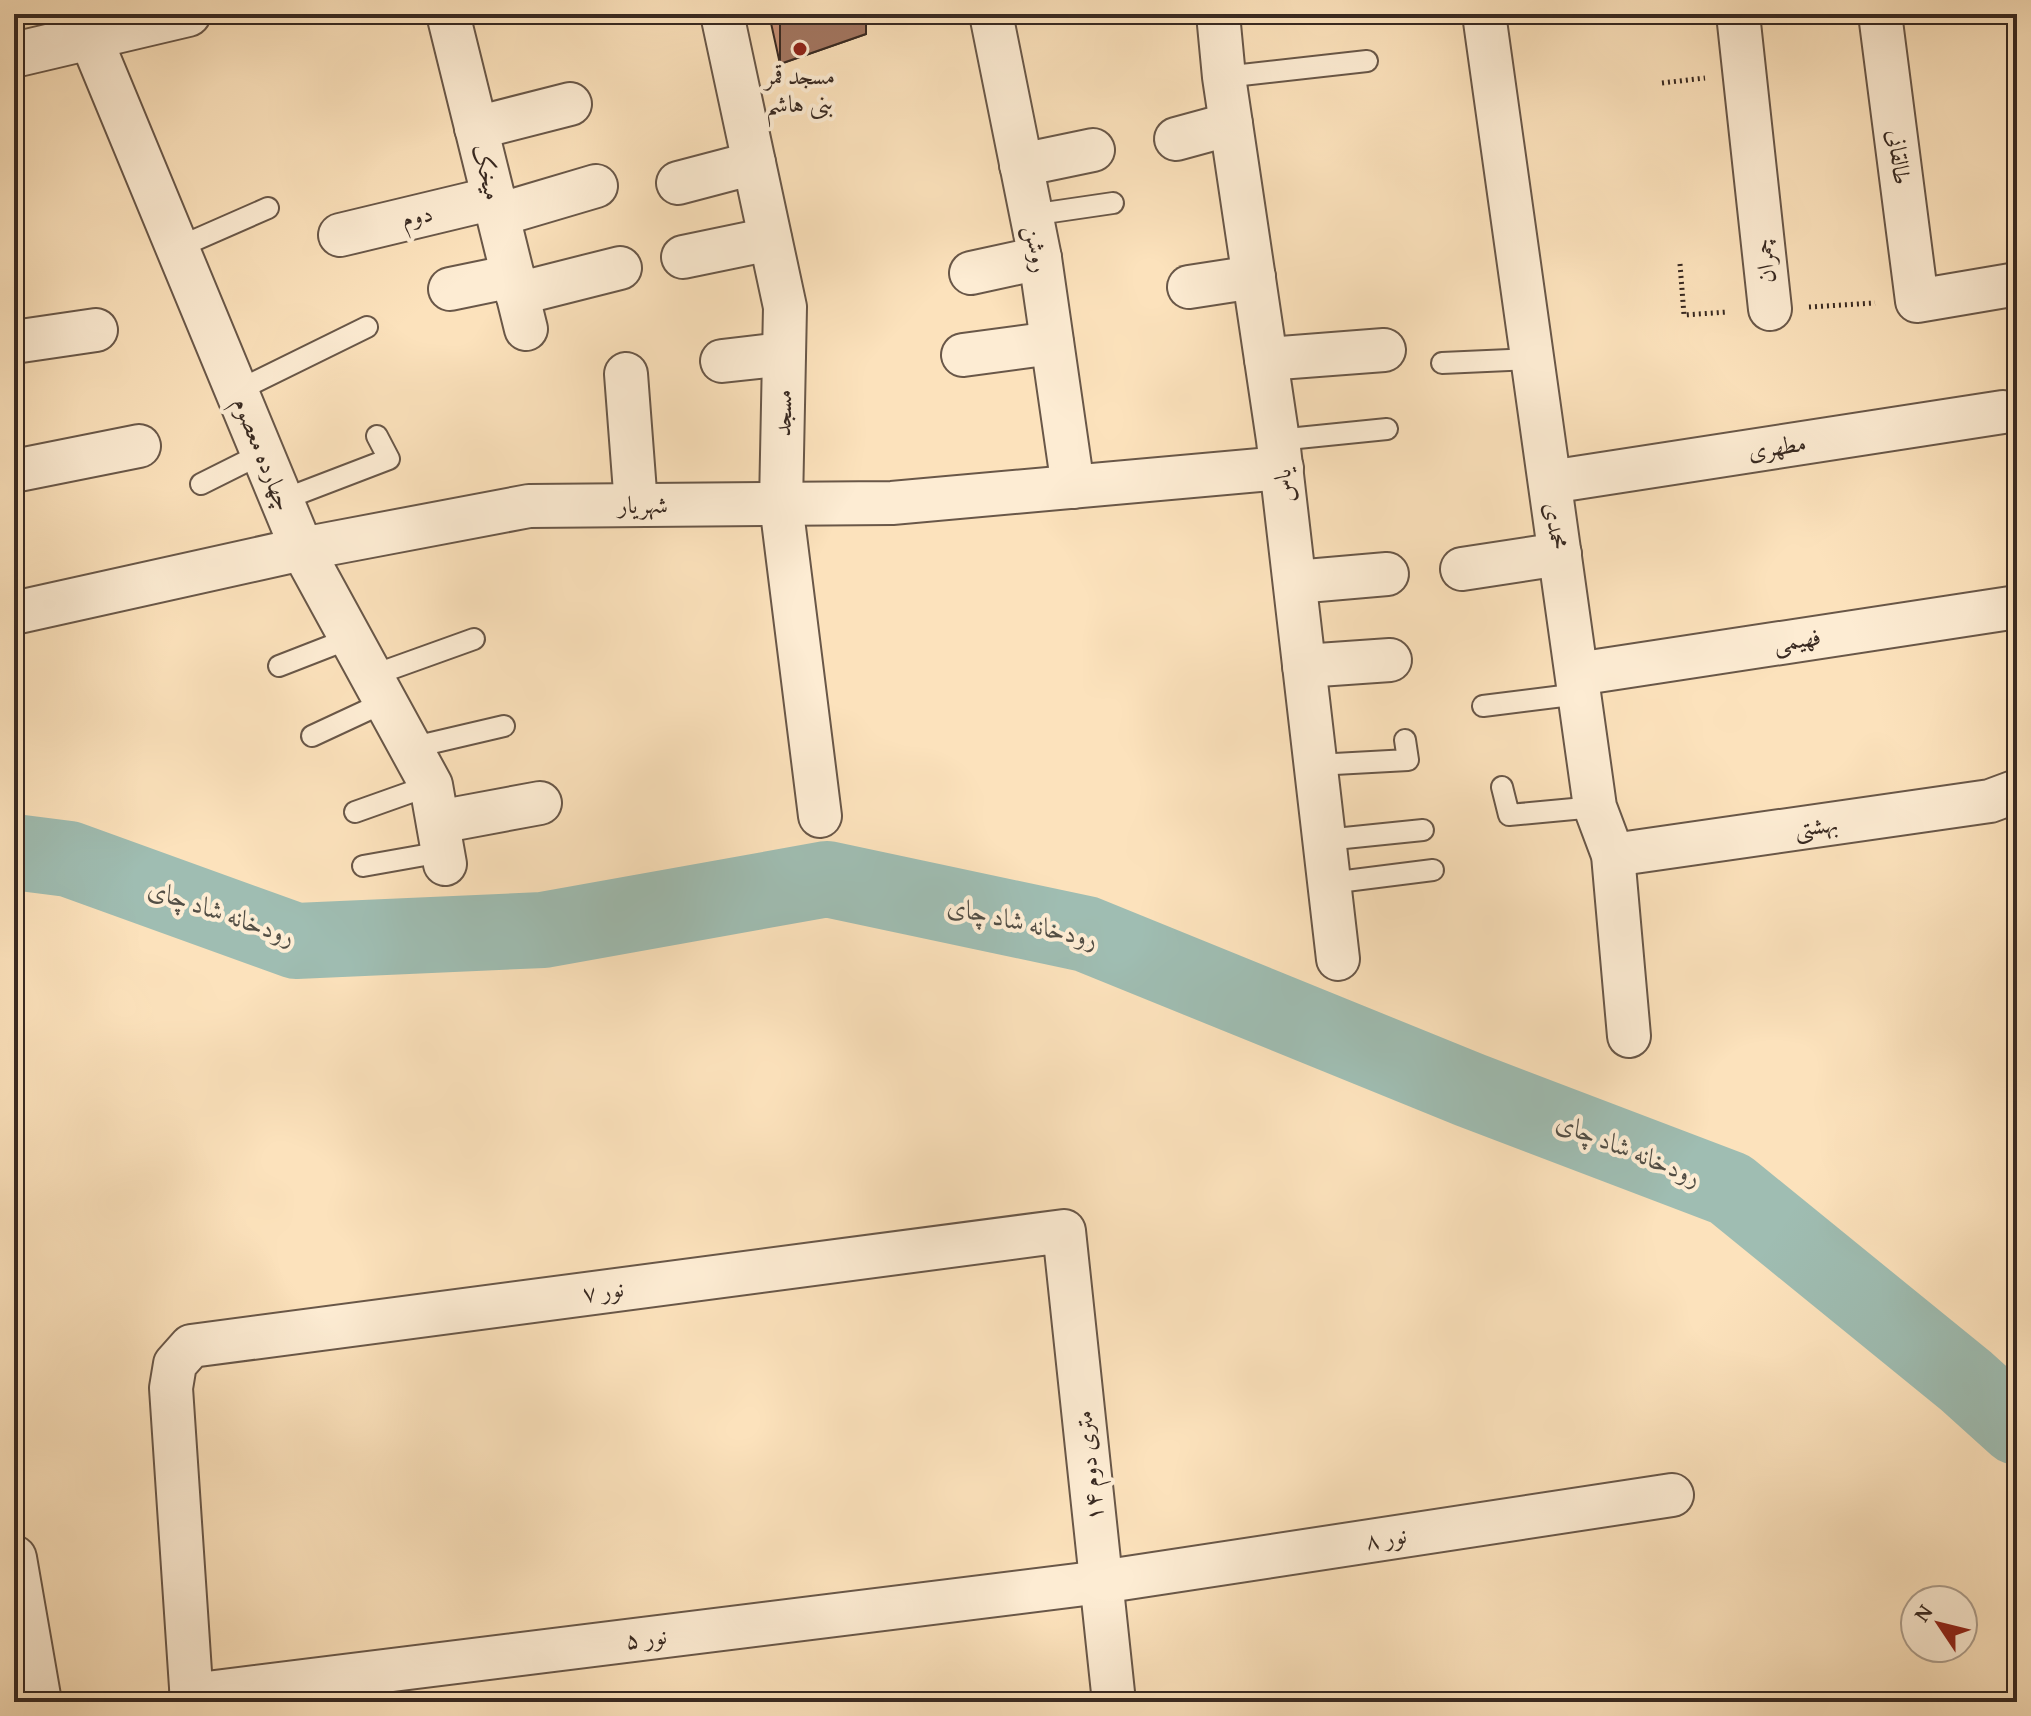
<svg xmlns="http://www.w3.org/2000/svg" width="2031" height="1716" font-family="'Gentium Book Plus',Amiri,serif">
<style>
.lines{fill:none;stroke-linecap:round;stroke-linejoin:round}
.river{stroke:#9fbdb2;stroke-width:76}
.service-casing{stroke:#695748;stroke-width:24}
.minor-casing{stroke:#695748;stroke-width:46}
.tertiary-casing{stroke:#695748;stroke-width:48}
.path{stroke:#382921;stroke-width:5;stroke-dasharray:2 4;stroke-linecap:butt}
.service{stroke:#fdecd3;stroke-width:20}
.minor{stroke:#fdecd3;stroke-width:42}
.tertiary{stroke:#fdecd3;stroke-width:44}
.wall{fill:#c89177;stroke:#382921;stroke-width:2}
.shaded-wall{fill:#a37661;stroke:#382921;stroke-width:2}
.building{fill:#e9a98a;stroke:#382921;stroke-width:2}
.poi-dot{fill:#8f2418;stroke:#fdecd3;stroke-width:3}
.labels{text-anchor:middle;stroke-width:8;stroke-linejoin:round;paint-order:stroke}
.poi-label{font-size:24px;fill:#382921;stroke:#fdecd3}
.street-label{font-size:24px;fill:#382921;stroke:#fdecd3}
.water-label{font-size:26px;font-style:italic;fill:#524e45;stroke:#fdecd3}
</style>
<rect width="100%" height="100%" fill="#fce2bc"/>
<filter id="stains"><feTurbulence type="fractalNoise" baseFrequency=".0025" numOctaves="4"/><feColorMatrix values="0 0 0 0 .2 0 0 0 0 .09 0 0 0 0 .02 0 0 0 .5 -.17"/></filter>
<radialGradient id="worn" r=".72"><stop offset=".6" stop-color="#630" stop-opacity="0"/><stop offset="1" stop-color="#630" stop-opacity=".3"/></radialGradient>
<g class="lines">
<path class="river" d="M14,852L69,859L296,941L543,930L827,879L1086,934L1470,1090L1730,1189L1966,1381L2017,1427"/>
<g class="service-casing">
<g id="service">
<path d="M1224,77L1367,61"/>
<path d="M1031,215L1113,203"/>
<path d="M177,248L268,208"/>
<path d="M1442,363L1533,359"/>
<path d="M237,391L367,327"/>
<path d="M1278,440L1387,429"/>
<path d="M201,484L263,453"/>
<path d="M282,500L389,459L377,436"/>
<path d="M279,666L351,638"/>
<path d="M371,676L474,639"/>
<path d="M1483,706L1579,694"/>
<path d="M312,736L385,702"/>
<path d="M410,748L504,726"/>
<path d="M1316,765L1408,760L1405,740"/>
<path d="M1502,787L1509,815L1595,807"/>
<path d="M355,812L431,785"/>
<path d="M1325,840L1423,830"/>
<path d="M363,866L442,852"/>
<path d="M1330,883L1433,870"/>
</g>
</g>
<g class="minor-casing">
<g id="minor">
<path d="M86,14L90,37L302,549L431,785L445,864"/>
<path d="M448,14L526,329"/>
<path d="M722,14L785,307L781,504L820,816"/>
<path d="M991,14L1040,258L1073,487"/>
<path d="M1218,14L1224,77L1278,440L1338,959"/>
<path d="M1484,14L1595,807L1613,855L1629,1036"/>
<path d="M1738,14L1770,309"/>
<path d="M1880,14L1917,301L2017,284"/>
<path d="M476,128L570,104"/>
<path d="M1176,139L1231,124"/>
<path d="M1021,165L1093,150"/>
<path d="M678,183L754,163"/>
<path d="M498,215L596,186"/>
<path d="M340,235L494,198"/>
<path d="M683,257L770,239"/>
<path d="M971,273L1040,258"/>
<path d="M1189,287L1254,277"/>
<path d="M450,289L513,276"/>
<path d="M517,294L620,268"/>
<path d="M14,342L96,330"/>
<path d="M963,355L1052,343"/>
<path d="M1266,359L1384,350"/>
<path d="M722,361L784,354"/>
<path d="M626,374L636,505"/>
<path d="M14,471L139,446"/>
<path d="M1550,482L2003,412"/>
<path d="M1462,569L1560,554"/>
<path d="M1295,582L1387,574"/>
<path d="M14,613L302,549L529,506L892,503L1282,468"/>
<path d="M1304,666L1390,660"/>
<path d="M1577,674L2017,607"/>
<path d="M438,822L540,803"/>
<path d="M1613,855L1990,801L2017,791"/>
<path d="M191,1695L1101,1582L1672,1495"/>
<path d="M192,1702L171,1388L175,1364L191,1346L1064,1231L1114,1702"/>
</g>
</g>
<g class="tertiary-casing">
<g id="tertiary">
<path d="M14,55L188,14"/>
<path d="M14,1558L39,1702"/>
</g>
</g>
<g class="path">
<path d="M1662,83L1705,78"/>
<path d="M1680,264L1684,315L1728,312"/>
<path d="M1809,307L1875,303"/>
</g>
<use href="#service" class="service"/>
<use href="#minor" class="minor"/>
<use href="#tertiary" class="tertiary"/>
</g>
<path class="wall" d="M769,14H866V34L780,64Z"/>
<path class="shaded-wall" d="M807,14H866V34L780,64V24Z"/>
<path class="building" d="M778,14H807L780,24Z"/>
<circle class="poi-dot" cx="800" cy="49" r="8"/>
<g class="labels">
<g class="poi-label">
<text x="800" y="84">مسجد قمر<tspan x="800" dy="28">بنی هاشم</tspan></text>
</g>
<g class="street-label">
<text transform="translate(1899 157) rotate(83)" y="8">طالقانی</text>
<text transform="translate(487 172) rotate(76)" y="8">میخک</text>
<text transform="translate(417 216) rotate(-13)" y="8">دوم</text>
<text transform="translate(1037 249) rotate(80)" y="8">روشن</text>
<text transform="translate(1765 261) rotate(-96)" y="8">چمران</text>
<text transform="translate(783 413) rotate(-89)" y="8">مسجد</text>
<text transform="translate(1777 447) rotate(-9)" y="8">مطهری</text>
<text transform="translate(263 454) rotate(68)" y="8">چهارده معصوم</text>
<text transform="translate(1284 486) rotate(-97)" y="8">یاس</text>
<text x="643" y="513">شهریار</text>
<text transform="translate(1556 526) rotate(82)" y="8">محمدی</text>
<text transform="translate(1797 640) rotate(-9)" y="8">فهیمی</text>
<text transform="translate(1816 826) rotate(-8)" y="8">بهشتی</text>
<text transform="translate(603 1291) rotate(-8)" y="8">نور ۷</text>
<text transform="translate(1089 1466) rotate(-96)" y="8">۱۴ متری دوم</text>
<text transform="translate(1386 1538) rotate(-9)" y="8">نور ۸</text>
<text transform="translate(646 1638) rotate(-7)" y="8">نور ۵</text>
</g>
<g class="water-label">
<text transform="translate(222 912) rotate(19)" y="9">رودخانه شاد چای</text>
<text transform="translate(1023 922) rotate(13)" y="9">رودخانه شاد چای</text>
<text transform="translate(1629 1149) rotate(22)" y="9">رودخانه شاد چای</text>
</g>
</g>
<rect width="2031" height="1716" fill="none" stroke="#fce2bc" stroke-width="48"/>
<rect x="16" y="16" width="1999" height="1684" fill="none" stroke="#382921" stroke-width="4"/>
<rect x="24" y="24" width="1983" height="1668" fill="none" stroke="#382921" stroke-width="2"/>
<g transform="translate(1939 1624) rotate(305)"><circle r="38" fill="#fdecd3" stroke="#ae9e8c" stroke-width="2"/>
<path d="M0-6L14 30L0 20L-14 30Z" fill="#8f2418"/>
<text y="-12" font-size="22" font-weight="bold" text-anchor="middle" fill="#382921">N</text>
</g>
<rect width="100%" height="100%" filter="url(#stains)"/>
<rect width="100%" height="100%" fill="url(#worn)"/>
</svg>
